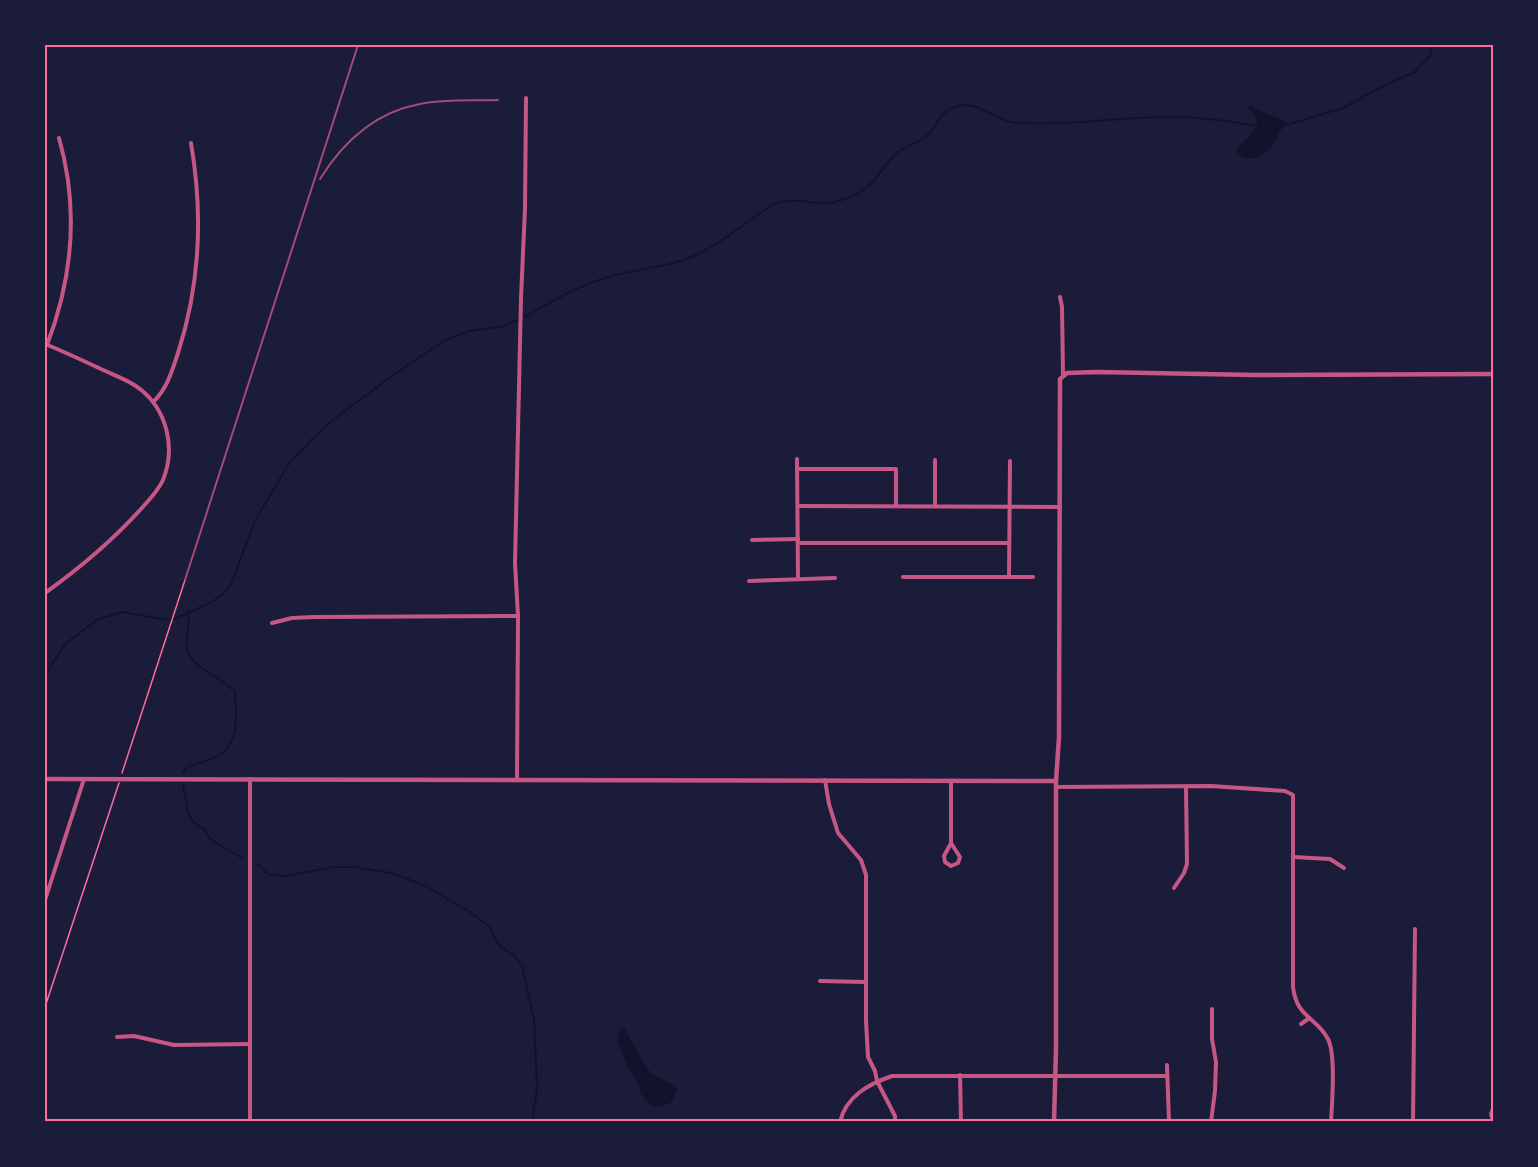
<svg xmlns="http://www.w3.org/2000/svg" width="1538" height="1167" font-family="'Sofia Sans Condensed',sans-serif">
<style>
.water{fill:#12122b}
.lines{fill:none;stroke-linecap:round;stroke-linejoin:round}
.stream{stroke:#12122b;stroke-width:2}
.path{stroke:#ff6b9d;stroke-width:1.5}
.minor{stroke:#c65784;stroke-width:4}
.tertiary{stroke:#c65784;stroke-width:4.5}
.rail{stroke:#a44b75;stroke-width:2}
.neatline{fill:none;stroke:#ff6b9d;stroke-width:2}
</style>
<rect width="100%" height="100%" fill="#1b1b3a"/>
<g class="water">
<path d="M1248,105L1267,114L1284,120L1286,124C1272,137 1277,153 1253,158C1246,160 1240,157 1236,151C1242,140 1262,130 1256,118C1253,113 1250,111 1248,105Z"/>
<path d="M622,1028L625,1029C631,1040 644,1068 653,1074C662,1080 671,1082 677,1090L674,1095L673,1101C659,1110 650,1108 641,1094C639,1090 640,1085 637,1081C626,1068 622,1054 617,1037Z"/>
</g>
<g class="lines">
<g class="stream">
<path d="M1280,127L1343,108L1385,85L1415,72L1430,56L1433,45"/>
<path d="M526,316C553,301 579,285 609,277C638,268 669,268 698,254C725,241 748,220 774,204C790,198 802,202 819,203C835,204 852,198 866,188C879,179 885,161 899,151C909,144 921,143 930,133C939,123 940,112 954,107C977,98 995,122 1018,123C1071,126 1124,116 1177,117C1205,117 1232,122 1259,126"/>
<path d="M45,676L64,645L98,619L123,612L167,620L177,618L212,602L225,592L231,584L255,521L288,465L311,440L334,419L396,373L445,340L469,331L503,326L517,320"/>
<path d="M183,773L186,768C196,763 212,761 221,754C240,741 236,712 235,692C222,677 192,670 187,648C186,639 189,621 189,611"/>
<path d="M183,785L188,813L194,823L204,829L211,840L242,858"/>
<path d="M256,863L268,874L286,876L334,867H354L391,873L424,885L470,912L491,928L495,940L501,947L514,955L522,965L534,1020L537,1090L532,1122"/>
</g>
<g class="path">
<path d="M122,773L185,580"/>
<path d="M45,1007L119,783"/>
</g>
<g class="minor">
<path d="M1060,297L1062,307L1063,374"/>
<path d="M45,344C65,352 84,361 103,370C116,376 129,380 140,389C167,410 176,448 163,480C158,491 149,500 141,509C112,541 80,568 45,593"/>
<path d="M47,345C73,277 79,208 59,138"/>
<path d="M153,402C167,389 172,371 178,353C200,285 203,213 191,143"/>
<path d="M797,459L798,579"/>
<path d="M935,460V506"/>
<path d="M797,469H896V506"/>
<path d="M798,506L1060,507"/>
<path d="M752,540L798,539"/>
<path d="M798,543H1009"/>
<path d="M903,577H1033"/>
<path d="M1009,577L1010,461"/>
<path d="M749,581L835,578"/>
<path d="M272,623L292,618L314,617L518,616"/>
<path d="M250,779V1122"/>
<path d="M517,780L518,616L515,563L521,298L525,208L526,98"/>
<path d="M825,780L829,804L838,833L861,860L866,875V1021L868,1057L875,1071L877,1081L895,1116V1122"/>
<path d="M951,781V843"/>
<path d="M1056,787L1211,786L1285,791L1293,795V987C1297,1019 1316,1016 1328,1039C1336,1055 1332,1103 1331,1122"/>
<path d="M951,843L960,857L958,863L951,866L945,862L944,856Z"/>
<path d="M1293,857L1330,859L1344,868"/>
<path d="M1174,888L1184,873L1187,864L1186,787"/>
<path d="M45,900L84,779"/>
<path d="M820,981L866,982"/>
<path d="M1301,1024L1308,1019"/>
<path d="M117,1037L134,1036L174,1045L249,1044"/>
<path d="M1167,1065L1169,1122"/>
<path d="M960,1075L961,1122"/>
<path d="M1493,1109L1491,1114L1493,1120"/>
<path d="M840,1122C846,1096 869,1084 892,1076H1167"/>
<path d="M1211,1122L1215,1091L1216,1062L1212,1039V1009"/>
<path d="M1413,1122L1415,929"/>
</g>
<g class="tertiary">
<path d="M45,779L1056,781"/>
<path d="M1054,1122L1056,1049V781L1059,737L1060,379L1067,373L1097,372L1255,375L1493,374"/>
</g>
<g class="rail">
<path d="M320,179C343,142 376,112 420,104C446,99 473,101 498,100"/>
<path d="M185,580L358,45"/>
</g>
</g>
<rect width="1538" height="1167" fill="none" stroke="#1b1b3a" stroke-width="93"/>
<rect x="46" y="46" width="1446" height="1074" class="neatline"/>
</svg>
